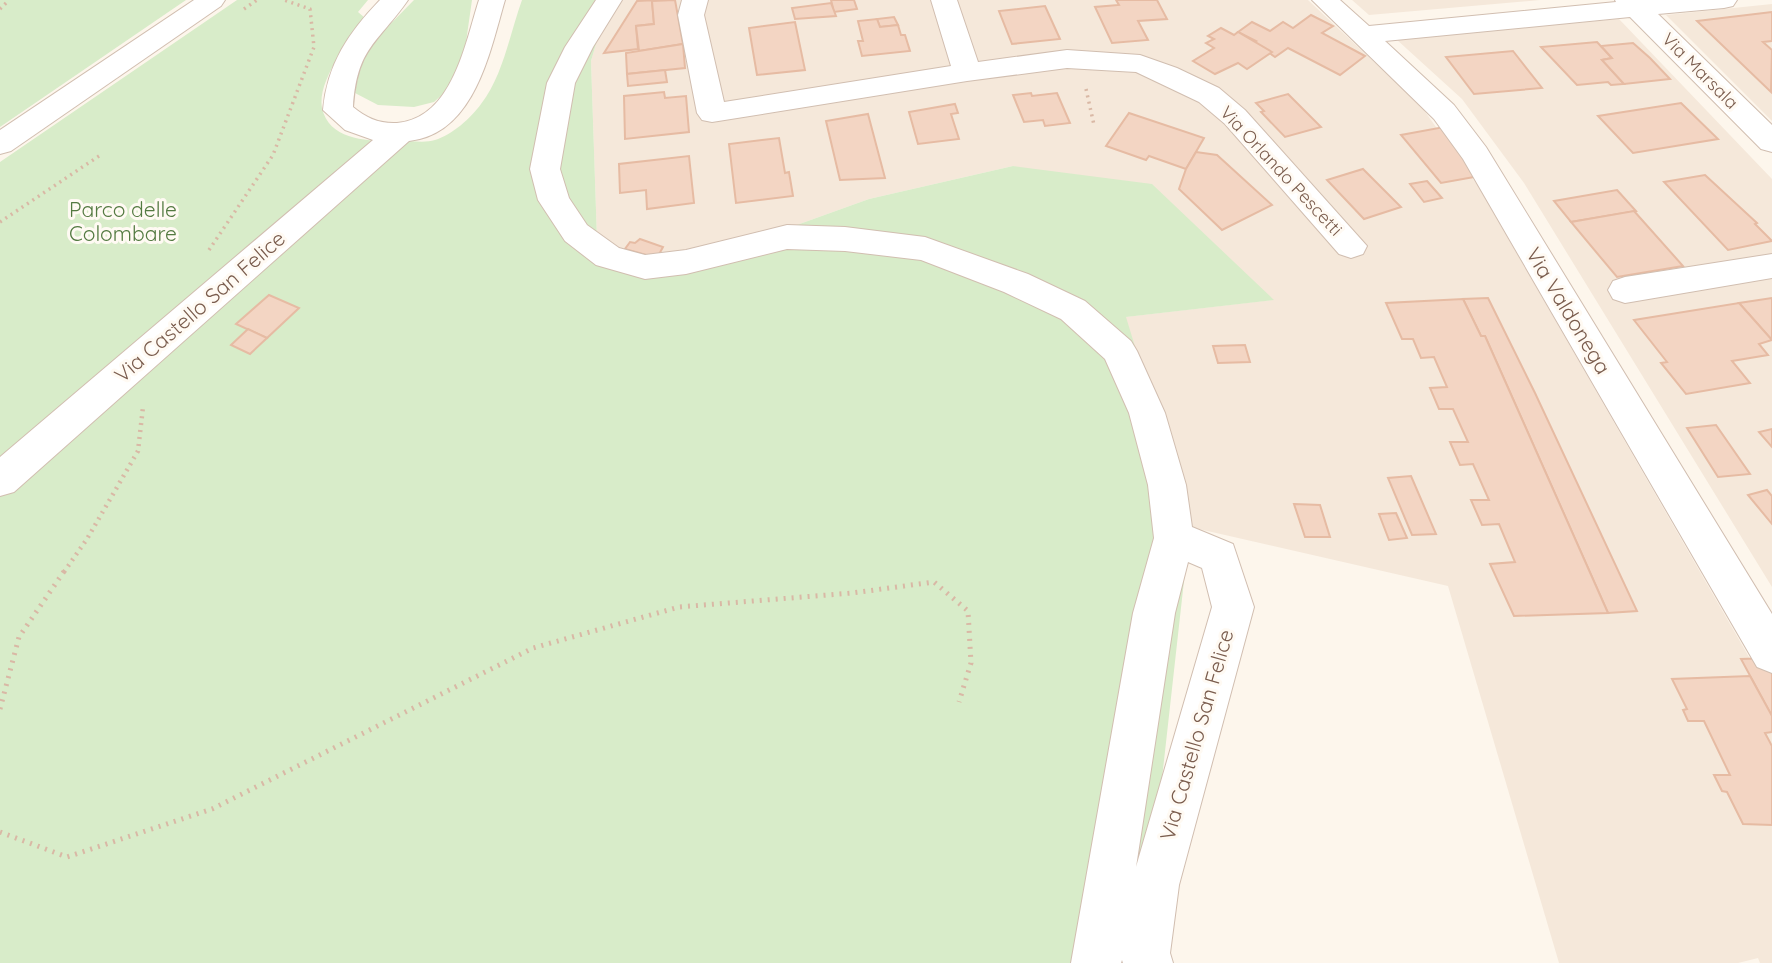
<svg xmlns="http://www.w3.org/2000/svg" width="1772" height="963" font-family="Quicksand,sans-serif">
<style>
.residential{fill:#f5e8da}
.green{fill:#d8ecc9}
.building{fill:#f3d5c3;stroke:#e6bba3;stroke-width:2}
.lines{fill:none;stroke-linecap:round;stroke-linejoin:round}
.minor-casing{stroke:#d1beb0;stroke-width:2}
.path-far2{stroke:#d9b8a5;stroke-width:3.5;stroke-dasharray:2 4.5;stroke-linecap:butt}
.path-far1{stroke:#d9b8a5;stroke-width:4.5;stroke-dasharray:2 5;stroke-linecap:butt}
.path{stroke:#d9b8a5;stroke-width:5;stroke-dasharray:2 6;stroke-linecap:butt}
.minor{fill:#fff;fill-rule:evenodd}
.labels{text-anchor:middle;stroke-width:6;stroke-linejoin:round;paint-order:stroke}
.far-street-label{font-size:18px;fill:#7a5c4d;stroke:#fffaf3}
.park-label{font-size:21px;fill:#537a41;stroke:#fffaf3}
.street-label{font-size:21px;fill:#7a5c4d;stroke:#fffaf3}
</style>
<rect width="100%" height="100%" fill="#fdf6ec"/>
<g class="residential">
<path d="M609,0H1308L1421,106L1478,186L1772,697V963H1760L1758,958L1738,963H1559L1448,586L1190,527L1125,317L1273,300L1013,166L869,199L663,273L597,240L591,61Z"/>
<path d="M1352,0H1540L1369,15Z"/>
<path d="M1772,4V121L1666,15Z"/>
<path d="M1619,19L1772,179V587L1524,183L1462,99L1396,39Z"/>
</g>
<g class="green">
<path d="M0,0H186L0,127Z"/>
<path d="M237,0H368L358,12L365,18C350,40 317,80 322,108C330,144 376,141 404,141C413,141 426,143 435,140C452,135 471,118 481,104C503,76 510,33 522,0H609L591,61L597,240L663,273L869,199L1013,166L1152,184L1274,300L1126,317L1190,527L1148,904L1136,963H0V162Z"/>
<path d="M414,0H472L466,42L454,84L434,102L414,107L378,105L355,93L362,53Z"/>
</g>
<g class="building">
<path d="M657,0L652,1L654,24L636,26L638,49L604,53L637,1Z"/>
<path d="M675,0L683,44L639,51L636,26L654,24L652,1Z"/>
<path d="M831,0H854L857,9L834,12Z"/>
<path d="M1116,0H1157L1167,19L1138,21L1148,40L1112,43L1095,7L1119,5Z"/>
<path d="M831,3L836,16L795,19L792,8Z"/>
<path d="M1045,6L1060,39L1012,44L999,11Z"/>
<path d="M1772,12V41L1763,42L1772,50L1771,92L1697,21Z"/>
<path d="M1311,15L1333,26L1322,33L1365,56L1340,75L1288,48L1275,57L1254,42L1256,41L1238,32L1252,22L1270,31L1283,22L1293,28Z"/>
<path d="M894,17L898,25L880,27L877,19Z"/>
<path d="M877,19L880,27L898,25L901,35H905L910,51L862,56L858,41H863L858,21Z"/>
<path d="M795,22L805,70L757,75L749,28Z"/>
<path d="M1221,28L1234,35L1238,32L1272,52L1247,69L1238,63L1215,74L1193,61L1214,48L1206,43L1214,39L1208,36Z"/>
<path d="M1597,42L1612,58L1602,60L1624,84L1611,85L1608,82L1577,85L1541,47Z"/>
<path d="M1633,43L1650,58L1670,79L1624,84L1602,60L1612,58L1601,46Z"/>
<path d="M683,44L685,68L627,74L626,53Z"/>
<path d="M1513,51L1542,88L1474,94L1446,57Z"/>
<path d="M665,70L667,82L628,86L627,74Z"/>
<path d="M664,92L665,98L686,96L689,132L625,139L624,96Z"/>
<path d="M1031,93L1032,96L1057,93L1070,123L1045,126L1043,120L1024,122L1013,95Z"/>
<path d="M1288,94L1321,127L1285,137L1261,112L1264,111L1256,103Z"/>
<path d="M1681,103L1718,139L1633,153L1598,116Z"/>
<path d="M955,104L958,113L951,114L959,139L918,144L909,112Z"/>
<path d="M1129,113L1204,138L1186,169L1149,156L1146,160L1106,146Z"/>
<path d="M868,114L885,178L840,180L826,121Z"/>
<path d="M1444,127L1485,175L1441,183L1401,135Z"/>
<path d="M779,138L785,173L789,172L793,196L736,203L729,144Z"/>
<path d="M1196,152L1217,155L1272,205L1222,230L1179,189L1186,169Z"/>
<path d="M689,156L694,203L647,209L646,190L620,193L619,164Z"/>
<path d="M1363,169L1401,207L1364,219L1327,180Z"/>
<path d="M1705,175L1757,223L1755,224L1772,241L1728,250L1664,182Z"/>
<path d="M1427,181L1442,198L1424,202L1410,184Z"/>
<path d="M1617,190L1636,211L1571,222L1554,201Z"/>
<path d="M1634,211L1683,266L1617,277L1571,222Z"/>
<path d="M640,239L663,247L657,258L625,249L630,242L635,243Z"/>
<path d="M269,295L299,308L267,338L236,324Z"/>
<path d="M1488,298L1535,393L1637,611L1608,613L1485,336H1481L1463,299Z"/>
<path d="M1772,298V338L1771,339L1739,303Z"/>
<path d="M1463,299L1481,336H1485L1608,613L1514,616L1490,564L1515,562L1499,524L1482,525L1471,500H1489L1473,464L1460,465L1450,442H1468L1453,409H1439L1430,388L1447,387L1434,357L1421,358L1413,339H1402L1386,303Z"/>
<path d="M1739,303L1772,340L1759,344L1768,355L1732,361L1750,383L1686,394L1661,363L1667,362L1634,320Z"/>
<path d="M248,329L267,338L250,354L231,345Z"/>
<path d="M1245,345L1250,362L1218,363L1213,346Z"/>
<path d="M1716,425L1750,474L1718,477L1687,428Z"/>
<path d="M1772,429V447L1759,432Z"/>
<path d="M1411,476L1436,534L1412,535L1388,478Z"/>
<path d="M1767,490L1772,496V524L1748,495Z"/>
<path d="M1294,504L1320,505L1330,537H1305Z"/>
<path d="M1396,513L1407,538L1389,540L1379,514Z"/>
<path d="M1772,658V716L1741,659Z"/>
<path d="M1750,676L1772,716V732L1765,733L1772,746V825L1743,824L1727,792L1722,791L1714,775H1730L1704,721H1688L1683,710L1687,709L1672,679Z"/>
</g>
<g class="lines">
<g class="minor-casing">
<g id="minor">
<path d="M194,0H225L221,6L11,151L0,154V130Z"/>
<path d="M380,0H408C378,43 357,47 353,107C366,118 380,124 397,123C453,118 465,43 479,0H505C490,51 475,134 409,141L14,492L0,496V457L373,140L345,130L323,110C327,64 349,32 380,0Z"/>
<path d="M596,0H622L593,47L575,83L560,169L569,198L587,225L619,248L645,255L686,250L787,225L845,227L925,237L1028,274L1085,301L1131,341L1137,351L1165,413L1186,485L1192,527L1233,544L1254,607L1179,885L1170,953L1173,963H1123L1122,960L1121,963H1071L1133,613L1154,538L1148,485L1129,413L1105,359L1061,319L1004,292L921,260L845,251L787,249L686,274L645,279L596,265L565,241L538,200L530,169L547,83L565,47ZM1188,562L1202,568L1212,607L1136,867L1175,613Z"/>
<path d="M682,0H708L704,15L724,102L951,66L931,0H957L978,62L1067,50L1140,55L1177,68L1219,88L1245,110L1367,246L1363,254L1351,258L1339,254L1225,124L1199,102L1136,72L1067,68L967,81L712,122L702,120L697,113L678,15Z"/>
<path d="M1312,0H1340L1369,26L1616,2L1615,0H1737L1733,6L1724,8L1658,14L1772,125V152L1761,149L1630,17L1385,41L1454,105L1486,147L1772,614V673L1757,667L1463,159L1434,119Z"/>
<path d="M1772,254V278L1625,303L1613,299L1608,290L1613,281L1625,277Z"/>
</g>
</g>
<g class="path-far2">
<path d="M0,9L9,0"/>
<path d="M244,9L257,0"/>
<path d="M1086,89L1094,125"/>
<path d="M0,222L99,156"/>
<path d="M209,250L273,155L314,47L310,9L284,0"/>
</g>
<path class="path-far1" d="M64,572L87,539L138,451L143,407"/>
<g class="path">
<path d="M0,709L19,637L65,570"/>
<path d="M0,832L67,857L212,809L533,648L679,607L852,593L934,582L968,611L971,663L959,702"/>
</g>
<use href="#minor" class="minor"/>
</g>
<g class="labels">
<g class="far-street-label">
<text transform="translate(1700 71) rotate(45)" y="6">Via Marsala</text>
<text transform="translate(1281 171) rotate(47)" y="6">Via Orlando Pescetti</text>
</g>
<g class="park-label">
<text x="123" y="217">Parco delle<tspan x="123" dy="24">Colombare</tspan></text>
</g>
<g class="street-label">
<text transform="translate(200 307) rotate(-41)" y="7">Via Castello San Felice</text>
<text transform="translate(1568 311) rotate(59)" y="7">Via Valdonega</text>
<text transform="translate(1197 735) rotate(-74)" y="7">Via Castello San Felice</text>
</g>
</g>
</svg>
